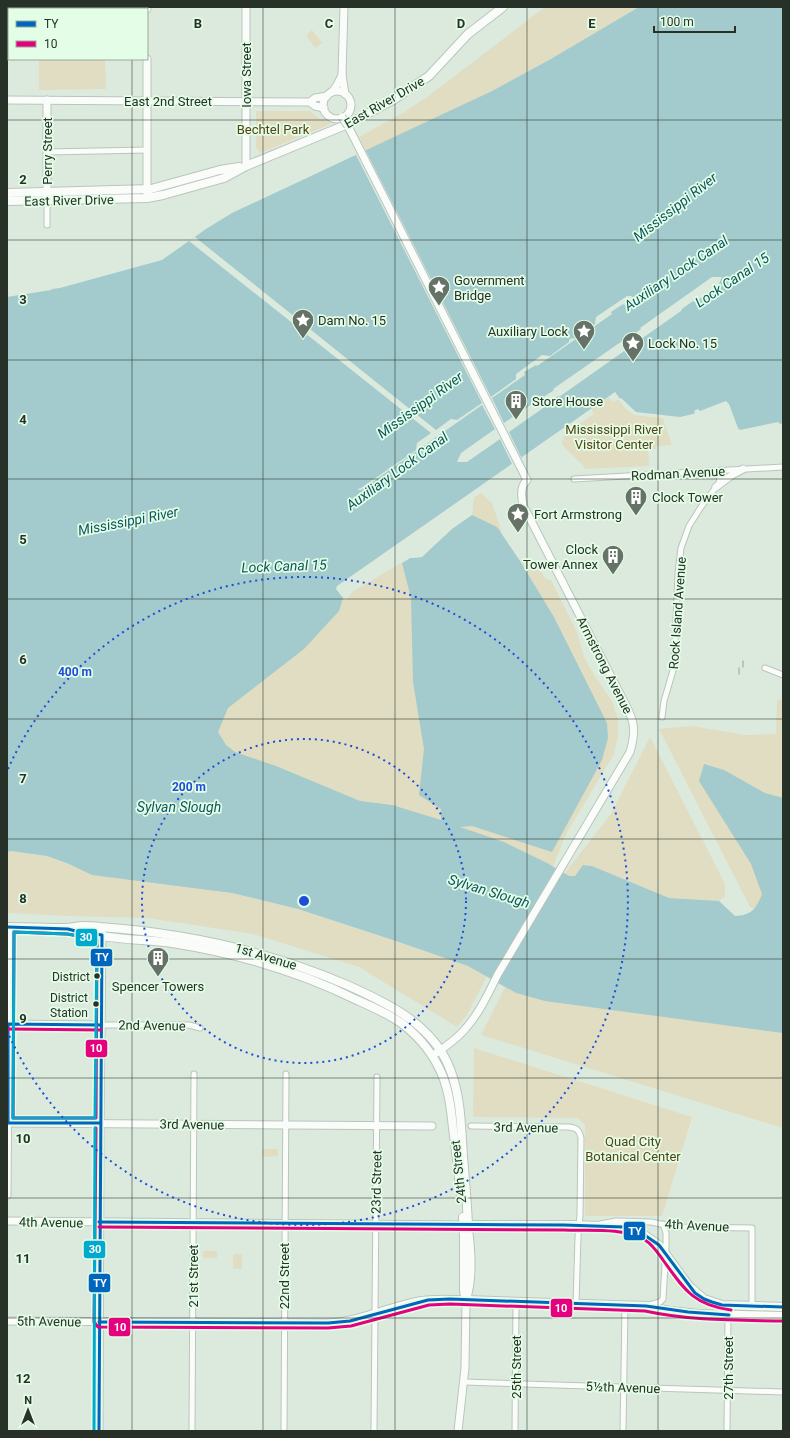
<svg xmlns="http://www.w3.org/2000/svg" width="790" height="1438" font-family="Roboto,sans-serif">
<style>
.green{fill:#e0ddc2}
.water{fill:#a3cacc}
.pier{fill:#dceade}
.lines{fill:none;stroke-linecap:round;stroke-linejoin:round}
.secondary-tunnel{stroke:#b8c5ba;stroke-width:7;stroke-dasharray:7 3.5;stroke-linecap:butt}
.street-casing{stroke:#bac5bc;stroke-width:7}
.secondary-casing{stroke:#bac5bc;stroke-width:9}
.primary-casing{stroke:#bac5bc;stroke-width:10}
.street{stroke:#fafcfa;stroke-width:5}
.secondary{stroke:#fafcfa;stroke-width:7}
.primary{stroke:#fafcfa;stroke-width:8}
.secondary-bridge-casing{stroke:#bac5bc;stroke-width:9;stroke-linecap:butt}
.secondary-bridge{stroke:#fafcfa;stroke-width:7}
.bus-1-casing{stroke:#e3fde6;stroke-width:6}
.bus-2-casing{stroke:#e3fde6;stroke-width:6}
.bus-3-casing{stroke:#e3fde6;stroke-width:6}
.bus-1{stroke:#0065bd;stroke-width:3}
.bus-2{stroke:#e5007d;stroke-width:3}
.bus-3{stroke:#00a9ce;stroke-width:3}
.grid{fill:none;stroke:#273128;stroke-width:1;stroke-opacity:0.55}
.ring{fill:none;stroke:#1d4ed8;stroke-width:2;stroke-dasharray:2 4}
.bus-dot{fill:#273128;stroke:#e3fde6;stroke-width:1.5}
.labels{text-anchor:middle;stroke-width:3.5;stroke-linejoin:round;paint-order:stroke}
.bus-label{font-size:12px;fill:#273128;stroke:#e3fde6;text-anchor:end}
.street-label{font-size:13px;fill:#273128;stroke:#e3fde6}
.park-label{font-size:13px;fill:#544314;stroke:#e3fde6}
.poi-label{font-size:13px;fill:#273128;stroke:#e3fde6;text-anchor:start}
.water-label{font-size:14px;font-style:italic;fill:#0d5660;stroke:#e3fde6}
.grid-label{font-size:13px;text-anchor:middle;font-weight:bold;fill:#273128;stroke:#e3fde6;stroke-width:3.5;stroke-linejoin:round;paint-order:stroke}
.centre{fill:#1d4ed8;stroke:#e3fde6;stroke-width:2}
.ring-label{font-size:12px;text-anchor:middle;font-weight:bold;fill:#1d4ed8;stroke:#e3fde6;stroke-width:3.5;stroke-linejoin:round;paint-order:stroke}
.line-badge{stroke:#e3fde6;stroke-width:1.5}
.badge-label{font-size:11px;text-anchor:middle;font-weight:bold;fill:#fff}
</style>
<rect width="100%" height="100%" fill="#dceade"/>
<g class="green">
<path d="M545,7H639L549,60L492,91L366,151L359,137L406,111L427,97Z"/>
<path d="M7,8H27L9,9V43H7Z"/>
<path d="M312,30L322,43L315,48L306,35Z"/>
<path d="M39,59H105L106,89L39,90Z"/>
<path d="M256,111H310L319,118L333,122L326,126L260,153L256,147Z"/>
<path d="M608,397L613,402L620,398L626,407L662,416L672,445L656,446V449H648L649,466L585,469L584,466L565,448L561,442L564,440L563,438L565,436L564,434L594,414L591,409Z"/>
<path d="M481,493L492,503L503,536L513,551L472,515L474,498Z"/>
<path d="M410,558L607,723L554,617L520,561L538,568L546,579L551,580L577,632L584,657L594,675L612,701L618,719V737L614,754L566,834L553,867L417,824L229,760L196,712L337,590L346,601L352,592Z"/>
<path d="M783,699V902L756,909L750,907L659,729L692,726L745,735L776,734L777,700Z"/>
<path d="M650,737L725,884V897L719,901L669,898L592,866L583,865L575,876L569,877L564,874L611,814Z"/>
<path d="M11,851L47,856L69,864L232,893L298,909L396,941L468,966L487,976L467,1015L457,1027L359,967L253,934L147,918L68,916L7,913V852Z"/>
<path d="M505,987L516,993L783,1033V1128L481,1035Z"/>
<path d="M474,1048L692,1117L662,1216H585V1125L578,1118L473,1117Z"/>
<path d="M262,1149H278V1156L262,1157Z"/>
<rect x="203" y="1251" width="14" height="7"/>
<rect x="233" y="1254" width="9" height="15"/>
</g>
<path class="water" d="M639,7H783V423L780,424L778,422L735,431L727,405L720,404L695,415L680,418L635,413L626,407L615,392L337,586L336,589L343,598L339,611L304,649L228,708L218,732L226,745L235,752L276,766L360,801L392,805L441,820V809L419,795L424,749L413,682L411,598L402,563L410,558L422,557L433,541L465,515H472L497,527L520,561L554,617L607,723L608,738L602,760L552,852L472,826L460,827L504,842L547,863L569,876H575L583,865L592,866L669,898L719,901L735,916C752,915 756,909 762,894L751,864L699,781L704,764L724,770L765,793L783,798V1033L545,1001L516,993L468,966L396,941L298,909L232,893L92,875L69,864L47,856L11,851L7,852V297L51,290L52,289L60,288L162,260L206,229L232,213L492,91L549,60Z"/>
<g class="pier">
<path d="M365,149L491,397L516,379V374L542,355L550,356L569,342V340L572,338L575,339L595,324L596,317L627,296H632L631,301L624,305L623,304L611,312L612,314L537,366L536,365L524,372L525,375L492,398L504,423L541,398H542L554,390L553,389L628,337H630L641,329L640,328L712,277H722L718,286L695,302L693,301L682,309L681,311L559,397L558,396L546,404V406L509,432L522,459L339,587L512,464L500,439L467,462H457L461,453L495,429L482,405L361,490H358V489L361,488L416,450L417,443L431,433L189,241L195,237L436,430L451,419L457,420L482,403L355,153Z"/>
<path d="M621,398L636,412L680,417L693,414L695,413L694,411L698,409L700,411L726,401L729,404L738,428L741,431L734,432L726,407L724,406H720L695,417L680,420L634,415L625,408L618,399Z"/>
<path d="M463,513H470L472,515L452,529L422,557L410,558L400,564V561L409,556L421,555L432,539Z"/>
</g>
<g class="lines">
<g class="secondary-tunnel">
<path d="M742,664H744"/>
<path d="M738,671H740"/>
</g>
<g class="street-casing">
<g id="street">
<path d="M47,152L147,150"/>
<path d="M47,200V225"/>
<path d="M574,479L783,467"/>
<path d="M765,668L783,675"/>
<path d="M662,717L664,701L674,667L678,573L681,548L689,526L701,507L719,483L721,470"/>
<path d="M101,1025H189L200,1028"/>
<path d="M471,1126L569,1127C577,1128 579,1130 581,1138L580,1215L578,1237L576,1304"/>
<path d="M600,1224L616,1221L651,1222L675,1227L752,1228V1306"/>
<path d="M649,1305L660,1302L663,1299L666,1246V1233L663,1224"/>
<path d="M464,1382L783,1392"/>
<path d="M192,1431L194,1074"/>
<path d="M284,1431L286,1074"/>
<path d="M374,1431L377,1077"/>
<path d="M515,1431L516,1302"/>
<path d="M623,1431L625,1306"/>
<path d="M727,1431L728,1312"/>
</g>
</g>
<g class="secondary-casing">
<g id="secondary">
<path d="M147,7V9"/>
<path d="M246,7V166"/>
<path d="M344,7L342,75L345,94"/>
<path d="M147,59V195"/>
<circle cx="337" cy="105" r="14"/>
<path d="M332,92L337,85L342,75"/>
<path d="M7,100L310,102L315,98L327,96"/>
<path d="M47,100V196"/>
<path d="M310,102L315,106L324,108"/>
<path d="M348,126L527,480C520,487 521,498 524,507L620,694C632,716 638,726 630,752L498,974C489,992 480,1012 466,1028C457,1039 444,1048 432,1056"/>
<path d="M716,487L732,475L743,469"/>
<path d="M7,1024L101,1025"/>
<path d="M7,1123L432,1126"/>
<path d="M7,1195L9,927"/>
<path d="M7,1221L468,1225C471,1247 474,1279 466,1300L465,1368L458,1431"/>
<path d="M7,1321L328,1323C360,1321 388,1307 419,1301C435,1298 451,1299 466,1300"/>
<path d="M99,1431L100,1123L102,931"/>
</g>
</g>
<g class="primary-casing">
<g id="primary">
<path d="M7,193L151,189L220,170L239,167"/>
<path d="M7,201L147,198L163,195L224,178L246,166L348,124L393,100L429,76L468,34L503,7"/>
<path d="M7,927C26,927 46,928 65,928C70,928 76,927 81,926C87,926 94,926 100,927C185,933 268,951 347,985C385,1002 428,1022 447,1062C461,1092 461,1125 463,1157C465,1180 467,1202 468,1225H574L624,1227L643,1234L659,1245L689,1286L704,1299L722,1305L783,1307"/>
<path d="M70,929C100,939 140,939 172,943C236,953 301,972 359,1001C375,1008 391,1015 404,1025C420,1038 433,1054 441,1072C449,1090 451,1109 453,1128C456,1151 459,1174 461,1197"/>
<path d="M463,1217L464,1236V1291L466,1300L646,1306L669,1311L699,1314L783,1316"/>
</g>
</g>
<use href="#street" class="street"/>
<use href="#secondary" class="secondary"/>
<use href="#primary" class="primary"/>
<g class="secondary-bridge-casing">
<path id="secondary-bridge" d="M342,117L348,126"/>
</g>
<use href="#secondary-bridge" class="secondary-bridge"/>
<g class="bus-1-casing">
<g id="bus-1">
<path d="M7,927L68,929L79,932L102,935L99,1431"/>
<path d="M100,1123H8V1024L101,1025"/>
<path d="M99,1222L564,1225L624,1227L643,1234L659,1245L695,1293L704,1299L712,1302L722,1305L783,1307"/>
<path d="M99,1322L328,1323L350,1321L428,1300L450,1299L646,1306L688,1312L729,1315"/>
</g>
</g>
<g class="bus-2-casing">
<g id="bus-2">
<path d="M14,932L67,934L97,939L96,1118H13Z"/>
<path d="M8,1029L101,1030"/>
<path d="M96,1128L94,1322L98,1327L328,1328L351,1326L429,1305L450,1304L645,1311C691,1321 737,1320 783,1321"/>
<path d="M99,1227L564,1230C590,1231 621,1227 645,1240C653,1245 658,1253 663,1260C684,1289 693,1305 731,1310"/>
</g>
</g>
<g class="bus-3-casing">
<g id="bus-3">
<path d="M14,932L67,934L97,939L95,1118H13Z"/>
<path d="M94,1431L95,1128"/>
</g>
</g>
<use href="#bus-1" class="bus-1"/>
<use href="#bus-2" class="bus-2"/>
<use href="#bus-3" class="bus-3"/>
</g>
<path class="grid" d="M132,7V9M263,7V1431M395,7V1431M527,7V1431M658,7V1431M132,59V1431M7,120H783M7,240H783M7,360H783M7,479H783M7,599H783M7,719H783M7,839H783M7,959H783M7,1078H783M7,1198H783M7,1318H783"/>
<g class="ring">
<circle cx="304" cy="901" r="162"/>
<path d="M8 769A324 324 0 1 1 8 1033"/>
</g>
<defs>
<g id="sight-pin" transform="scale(1.15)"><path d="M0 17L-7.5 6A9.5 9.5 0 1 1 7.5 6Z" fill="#667268" stroke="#e3fde6"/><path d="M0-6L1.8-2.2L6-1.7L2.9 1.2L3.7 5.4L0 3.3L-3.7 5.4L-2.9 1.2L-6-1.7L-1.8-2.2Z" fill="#fff"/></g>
<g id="building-pin" transform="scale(1.15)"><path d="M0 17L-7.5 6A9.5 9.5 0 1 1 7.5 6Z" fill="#667268" stroke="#e3fde6"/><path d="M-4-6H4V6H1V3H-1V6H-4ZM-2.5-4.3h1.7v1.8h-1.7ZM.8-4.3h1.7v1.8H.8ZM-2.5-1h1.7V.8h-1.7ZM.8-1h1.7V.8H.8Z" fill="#fff"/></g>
</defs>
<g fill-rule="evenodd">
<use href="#sight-pin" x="439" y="287"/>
<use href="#sight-pin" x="303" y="320"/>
<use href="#sight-pin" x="584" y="331"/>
<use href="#sight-pin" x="633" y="343"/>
<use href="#building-pin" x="516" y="401"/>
<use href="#building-pin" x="636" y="497"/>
<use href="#sight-pin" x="518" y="514"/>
<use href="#building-pin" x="613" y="556"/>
<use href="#building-pin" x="158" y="958"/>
</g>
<g class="bus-dot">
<circle cx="97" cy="976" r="3.5"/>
<circle cx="96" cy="1004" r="3.5"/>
</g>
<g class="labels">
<g class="bus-label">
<text x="90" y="981">District</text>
<text x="88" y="1002">District<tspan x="88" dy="15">Station</tspan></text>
</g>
<g class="street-label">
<text transform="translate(246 75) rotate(-90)" y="5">Iowa Street</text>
<text x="168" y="106">East 2nd Street</text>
<text transform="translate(384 102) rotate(-30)" y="5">East River Drive</text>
<text transform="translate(47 151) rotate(-90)" y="5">Perry Street</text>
<text transform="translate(69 200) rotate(-1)" y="5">East River Drive</text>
<text transform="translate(678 473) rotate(-3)" y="5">Rodman Avenue</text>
<text transform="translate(677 613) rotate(-86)" y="5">Rock Island Avenue</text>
<text transform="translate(605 665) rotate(63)" y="5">Armstrong Avenue</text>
<text transform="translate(266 956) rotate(17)" y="5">1st Avenue</text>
<text transform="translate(152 1025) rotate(1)" y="5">2nd Avenue</text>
<text transform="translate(192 1124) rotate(1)" y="5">3rd Avenue</text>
<text transform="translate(526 1127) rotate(1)" y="5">3rd Avenue</text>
<text transform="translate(458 1172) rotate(-96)" y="5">24th Street</text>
<text transform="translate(376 1182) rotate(-89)" y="5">23rd Street</text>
<text transform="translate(51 1222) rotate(1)" y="5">4th Avenue</text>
<text transform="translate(697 1225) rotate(3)" y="5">4th Avenue</text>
<text transform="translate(193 1276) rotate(-90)" y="5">21st Street</text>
<text transform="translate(284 1276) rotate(-90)" y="5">22nd Street</text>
<text transform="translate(49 1321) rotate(1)" y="5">5th Avenue</text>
<text transform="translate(516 1367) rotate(-90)" y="5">25th Street</text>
<text transform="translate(728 1368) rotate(-90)" y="5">27th Street</text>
<text transform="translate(623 1387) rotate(2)" y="5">5½th Avenue</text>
</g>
<g class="park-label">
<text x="273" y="134">Bechtel Park</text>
<text x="614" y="434">Mississippi River<tspan x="614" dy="15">Visitor Center</tspan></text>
<text x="633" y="1146">Quad City<tspan x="633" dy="15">Botanical Center</tspan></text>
</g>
<g class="poi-label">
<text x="454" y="285">Government<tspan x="454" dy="15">Bridge</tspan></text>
<text x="318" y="325">Dam No. 15</text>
<text x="568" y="336" text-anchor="end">Auxiliary Lock</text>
<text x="648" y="348">Lock No. 15</text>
<text x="532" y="406">Store House</text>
<text x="652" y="502">Clock Tower</text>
<text x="534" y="519">Fort Armstrong</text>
<text x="598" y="554" text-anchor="end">Clock<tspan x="598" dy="15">Tower Annex</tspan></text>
<text x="158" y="991" text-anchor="middle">Spencer Towers</text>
</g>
<g class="water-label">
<text transform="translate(675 207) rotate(-38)" y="5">Mississippi River</text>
<text transform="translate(676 273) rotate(-34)" y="5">Auxiliary Lock Canal</text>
<text transform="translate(732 280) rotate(-34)" y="5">Lock Canal 15</text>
<text transform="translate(420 405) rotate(-36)" y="5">Mississippi River</text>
<text transform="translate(397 471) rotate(-36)" y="5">Auxiliary Lock Canal</text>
<text transform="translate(128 521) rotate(-11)" y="5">Mississippi River</text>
<text transform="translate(284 566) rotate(-2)" y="5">Lock Canal 15</text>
<text x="179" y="812">Sylvan Slough</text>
<text transform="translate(489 891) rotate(17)" y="5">Sylvan Slough</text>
</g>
</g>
<g class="grid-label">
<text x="198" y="28">B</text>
<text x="329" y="28">C</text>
<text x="461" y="28">D</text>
<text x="592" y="28">E</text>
<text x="23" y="184">2</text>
<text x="23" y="304">3</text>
<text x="23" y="424">4</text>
<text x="23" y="544">5</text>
<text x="23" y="664">6</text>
<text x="23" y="783">7</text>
<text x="23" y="903">8</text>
<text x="23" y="1023">9</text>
<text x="23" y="1143">10</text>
<text x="23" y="1263">11</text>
<text x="23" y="1383">12</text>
</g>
<circle cx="304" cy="901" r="6" class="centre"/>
<g class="ring-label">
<text x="75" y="676">400 m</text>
<text x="189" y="791">200 m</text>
</g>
<g class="line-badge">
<rect x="75" y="928" width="23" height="19" rx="4" fill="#00a9ce"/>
<rect x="90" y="948" width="23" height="19" rx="4" fill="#0065bd"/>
<rect x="85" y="1039" width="23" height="19" rx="4" fill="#e5007d"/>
<rect x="623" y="1221" width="23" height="20" rx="4" fill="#0065bd"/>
<rect x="83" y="1240" width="23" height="19" rx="4" fill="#00a9ce"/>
<rect x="88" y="1273" width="23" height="20" rx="4" fill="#0065bd"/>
<rect x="550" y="1298" width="23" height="20" rx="4" fill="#e5007d"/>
<rect x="108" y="1317" width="23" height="20" rx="4" fill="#e5007d"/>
</g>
<g class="badge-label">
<text x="86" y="941">30</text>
<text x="102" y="961">TY</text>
<text x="96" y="1052">10</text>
<text x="635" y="1235">TY</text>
<text x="95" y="1253">30</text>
<text x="100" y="1287">TY</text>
<text x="561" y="1312">10</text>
<text x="120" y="1331">10</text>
</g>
<rect width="790" height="1438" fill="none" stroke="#273128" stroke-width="16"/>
<rect x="8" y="8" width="140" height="52" fill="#e3fde6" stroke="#98ab9a"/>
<rect x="16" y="21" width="20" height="6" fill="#0065bd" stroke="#98ab9a"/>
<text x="44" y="28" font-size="12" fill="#273128">TY</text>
<rect x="16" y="41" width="20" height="6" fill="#e5007d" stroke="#98ab9a"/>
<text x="44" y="48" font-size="12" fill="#273128">10</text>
<g transform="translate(28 1410)" stroke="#e3fde6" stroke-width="3" paint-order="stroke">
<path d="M0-3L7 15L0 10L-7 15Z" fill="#273128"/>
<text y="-6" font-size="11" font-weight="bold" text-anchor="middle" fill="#273128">N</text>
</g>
<path d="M654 26v6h81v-6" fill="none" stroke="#273128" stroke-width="2"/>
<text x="660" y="26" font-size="12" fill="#273128" stroke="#e3fde6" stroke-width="3" paint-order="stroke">100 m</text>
</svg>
